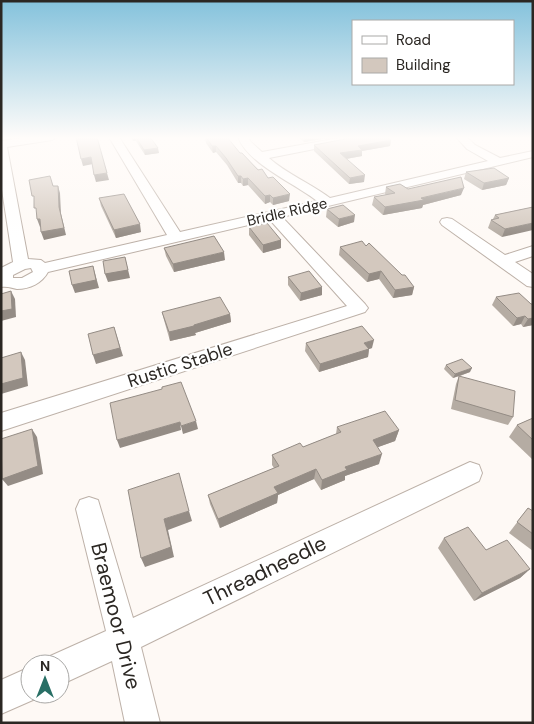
<svg xmlns="http://www.w3.org/2000/svg" width="534" height="724" font-family="'DM Sans',sans-serif">
<style>
.lines{fill:none;stroke-linecap:round;stroke-linejoin:round}
.minor-casing{stroke:#bdb1a8;stroke-width:2}
.minor{fill:#fff;fill-rule:evenodd}
.wall{fill:#b5aca3}
.shaded-wall{fill:#948c85}
.building{fill:#d3c8be;stroke:#948c85}
.labels{text-anchor:middle;stroke-width:4.5;stroke-linejoin:round;paint-order:stroke}
.far-street-label{font-size:15px;fill:#2b2723;stroke:#fff}
.street-label{font-size:18px;fill:#2b2723;stroke:#fff}
.near-street-label{font-size:21px;fill:#2b2723;stroke:#fff}
</style>
<rect width="100%" height="100%" fill="#fef9f5"/>
<g class="lines">
<g class="minor-casing">
<g id="minor">
<path d="M32,137H57L52,140L7,147L28,259L41,260L45,263L167,235L109,137H119L180,232L317,201C294,183 248,164 238,137H248L251,142L262,152L344,137H365L360,140L269,158C287,174 310,183 330,198L488,161L467,149L456,137H467L475,145L500,158L533,151V157L282,217L365,304L368,308L365,312L1,431V413L347,306L270,220L48,272C42,283 30,289 17,289C12,288 7,286 1,287V268L13,262L1,183V141ZM31,268L33,272L22,278H13V275L25,269Z"/>
<path d="M447,218L452,219L505,255L533,246V256L515,262L533,274V287L527,286L442,225L440,222L442,219Z"/>
<path d="M470,462L479,465L482,473L479,481L141,647L160,723H125L112,661L60,685V664H46L48,657L106,631L76,509L80,500L89,497L98,500L133,618Z"/>
<path d="M30,667V694H43L42,696L1,714V680Z"/>
</g>
</g>
<use href="#minor" class="minor"/>
</g>
<g class="wall">
<path d="M131,137H155L156,138H151L159,153L145,155L136,141H133Z"/>
<path d="M205,137L240,153L268,178L289,201L273,205L270,202L265,204L248,185L243,186L241,183H238L227,165L216,152L213,153L206,143Z"/>
<path d="M299,137H334L304,142Z"/>
<path d="M391,140L390,146L362,151V156L346,159L364,182L349,184L314,151V145Z"/>
<path d="M466,172L509,178L506,185L482,190L464,179Z"/>
<path d="M386,187L408,189L461,195L423,205L422,208L383,215L372,205L374,197L386,195L385,194Z"/>
<path d="M99,198L141,232L116,238L101,206Z"/>
<path d="M533,207L502,237L488,228L491,220L493,219L495,215Z"/>
<path d="M327,209L354,222L338,227L326,217Z"/>
<path d="M249,227L281,240V248L263,253L249,235Z"/>
<path d="M340,247L414,287L412,295L393,298L379,279L367,282L339,255Z"/>
<path d="M164,248L225,260L174,272L166,256Z"/>
<path d="M288,277L322,295L300,301L288,285Z"/>
<path d="M496,297L531,304H533V325L523,327L521,324L513,326L492,305Z"/>
<path d="M162,312L230,314L231,322L195,333L196,335L170,341L164,320Z"/>
<path d="M306,343L372,348L369,349L368,357L319,372L305,351Z"/>
<path d="M446,365L470,372L460,376L513,417L508,425L451,409L456,384L459,376L453,378L444,369Z"/>
<path d="M533,418V460L509,437L517,425Z"/>
<path d="M337,427L399,430L395,441L378,447L379,464L345,476V480L321,490L314,479L278,495L277,503L220,528L210,504L208,495L274,468L272,465V455L303,447L336,434Z"/>
<path d="M528,508L533,511V551L509,533Z"/>
<path d="M444,538L486,550L530,569L520,578L474,601L438,548Z"/>
</g>
<g class="shaded-wall">
<path d="M132,137H135L136,141H133Z"/>
<path d="M305,137H334L304,142Z"/>
<path d="M391,140L390,146L362,151V156L340,160V153L358,146Z"/>
<path d="M212,146H216V152L213,153Z"/>
<path d="M158,148L159,153L145,155L144,150Z"/>
<path d="M91,157L93,164L83,166L81,159Z"/>
<path d="M107,173L109,180L96,182L94,175Z"/>
<path d="M365,175L364,182L349,184L350,178Z"/>
<rect x="238" y="176" width="3" height="7"/>
<path d="M248,178V185L243,186V179Z"/>
<path d="M509,178L506,185L482,190L484,183Z"/>
<path d="M58,186L60,193L61,214L66,235L44,240L41,232L59,207Z"/>
<path d="M464,188L461,195L423,205L422,208L383,215L385,207Z"/>
<path d="M290,194L289,201L273,205V198Z"/>
<path d="M270,195V202L265,204V196Z"/>
<path d="M355,215L354,222L338,227L339,219Z"/>
<path d="M37,219H40L43,227H40Z"/>
<path d="M533,223V230L502,237L505,229Z"/>
<path d="M140,224L141,232L116,238L114,230Z"/>
<path d="M281,240V248L263,253V245Z"/>
<path d="M224,252L225,260L174,272L173,264Z"/>
<path d="M125,257L130,278L108,282L105,274Z"/>
<path d="M93,266L99,288L75,293L72,285Z"/>
<path d="M381,271L379,279L367,282L369,274Z"/>
<path d="M322,287V295L300,301L301,293Z"/>
<path d="M414,287L412,295L393,298L395,290Z"/>
<path d="M11,291L15,299L16,317L1,321V311Z"/>
<path d="M230,314L231,322L195,333L196,335L170,341L169,332Z"/>
<path d="M525,316L521,324L513,326L517,318Z"/>
<path d="M533,318V325L523,327L528,319Z"/>
<path d="M114,327L123,356L96,364L93,355Z"/>
<path d="M374,340L372,348L363,351L364,343Z"/>
<path d="M369,349L368,357L319,372L320,364Z"/>
<path d="M21,352L25,360L28,386L1,394V384Z"/>
<path d="M472,368L470,372L453,378L455,374Z"/>
<path d="M196,421L198,429L183,434L181,426Z"/>
<path d="M180,422L181,430L120,448L117,440Z"/>
<path d="M32,429L37,437L43,474L8,486L2,479Z"/>
<path d="M399,430L395,441L370,450L373,440Z"/>
<path d="M382,454L379,464L345,476V480L321,490L322,480L345,467Z"/>
<path d="M316,469L314,479L278,495L277,503L220,528L218,519L274,487Z"/>
<path d="M189,511L192,521L168,530L174,557L145,567L141,558L164,519Z"/>
<path d="M530,569L520,578L474,601L482,593Z"/>
</g>
<g class="building">
<path d="M76,137H97L107,173L94,175L91,157L81,159Z"/>
<path d="M136,137H150L158,148L144,150Z"/>
<path d="M206,137H227L240,153H242L258,170L262,169L268,178L273,177L290,194L273,198L270,195L265,196L248,178L243,179L241,176H238L226,158L216,146H212Z"/>
<path d="M356,137H386L391,140L358,146L362,150L340,153L365,175L350,178L314,145Z"/>
<path d="M494,168L509,178L484,183L466,172Z"/>
<path d="M50,176L53,186H58L59,207L64,228L41,232L40,219H37L36,208H34V196H32L29,180Z"/>
<path d="M461,177L464,188L421,198L424,200L385,207L374,197L395,193L386,187L400,184L408,189Z"/>
<path d="M124,194L140,224L114,230L99,198Z"/>
<path d="M343,205L355,215L339,219L327,209Z"/>
<path d="M533,207V223L505,229L491,220L499,218L495,215Z"/>
<path d="M267,223L281,240L263,245L249,227Z"/>
<path d="M214,236L224,252L173,264L164,248Z"/>
<path d="M362,241L366,246L369,243L402,275H405L414,287L395,290L381,271L369,274L340,247Z"/>
<path d="M125,257L128,270L105,274L103,261Z"/>
<path d="M93,266L96,280L72,285L69,271Z"/>
<path d="M309,271L322,287L301,293L288,277Z"/>
<path d="M11,291L12,309L1,311V294Z"/>
<path d="M519,293L531,304H533V318L528,319L525,316L517,318L496,297Z"/>
<path d="M220,297L230,314L194,325V326L169,332L162,312Z"/>
<path d="M362,326L374,340L364,343L369,349L320,364L306,343Z"/>
<path d="M114,327L120,348L93,355L88,334Z"/>
<path d="M21,352L23,378L1,384V358Z"/>
<path d="M462,359L472,368L455,374L446,365Z"/>
<path d="M459,376L515,391L513,417L455,400Z"/>
<path d="M181,382L196,421L181,426L180,422L117,440L110,403L162,389V387Z"/>
<path d="M385,411L399,430L373,440L382,454L345,467L347,470L322,480L316,469L274,487L278,493L218,519L208,495L279,466L272,455L300,443L303,447L341,432L337,427Z"/>
<path d="M533,418V440L517,425Z"/>
<path d="M32,429L38,466L2,479L1,439Z"/>
<path d="M179,473L189,511L164,519L171,547L141,558L128,490Z"/>
<path d="M528,508L533,511V534L517,522Z"/>
<path d="M468,527L486,550L507,540L530,569L482,593L444,538Z"/>
</g>
<linearGradient id="sky" x2="0" y2="1"><stop stop-color="#84c2dc"/><stop offset="0.58" stop-color="#fffcfa"/><stop offset="1" stop-color="#fffcfa" stop-opacity="0"/></linearGradient>
<rect width="534" height="238" fill="url(#sky)"/>
<g class="labels">
<g class="far-street-label">
<text transform="translate(287 212) rotate(-13)" y="5">Bridle Ridge</text>
</g>
<g class="street-label">
<text transform="translate(180 365) rotate(-18)" y="6">Rustic Stable</text>
</g>
<g class="near-street-label">
<text transform="translate(265 571) rotate(-26)" y="7">Threadneedle</text>
<text transform="translate(116 616) rotate(76)" y="7">Braemoor Drive</text>
</g>
</g>
<rect width="534" height="724" fill="none" stroke="#2b2723" stroke-width="5"/>
<rect x="352" y="20" width="162" height="65" fill="#ffffff" stroke="#aaa9a7"/>
<rect x="362" y="36" width="25" height="8" fill="#ffffff" stroke="#aaa9a7"/>
<text x="396" y="45" font-size="15" fill="#2b2723">Road</text>
<rect x="362" y="58" width="25" height="15" fill="#d3c8be" stroke="#aaa9a7"/>
<text x="396" y="70" font-size="15" fill="#2b2723">Building</text>
<g transform="translate(45 679)"><circle r="24" fill="#ffffff" stroke="#aaa9a7"/>
<path d="M0-4L9 19L0 12L-9 19Z" fill="#286f65"/>
<text y="-8" font-size="14" font-weight="bold" text-anchor="middle" fill="#2b2723">N</text>
</g>
</svg>
